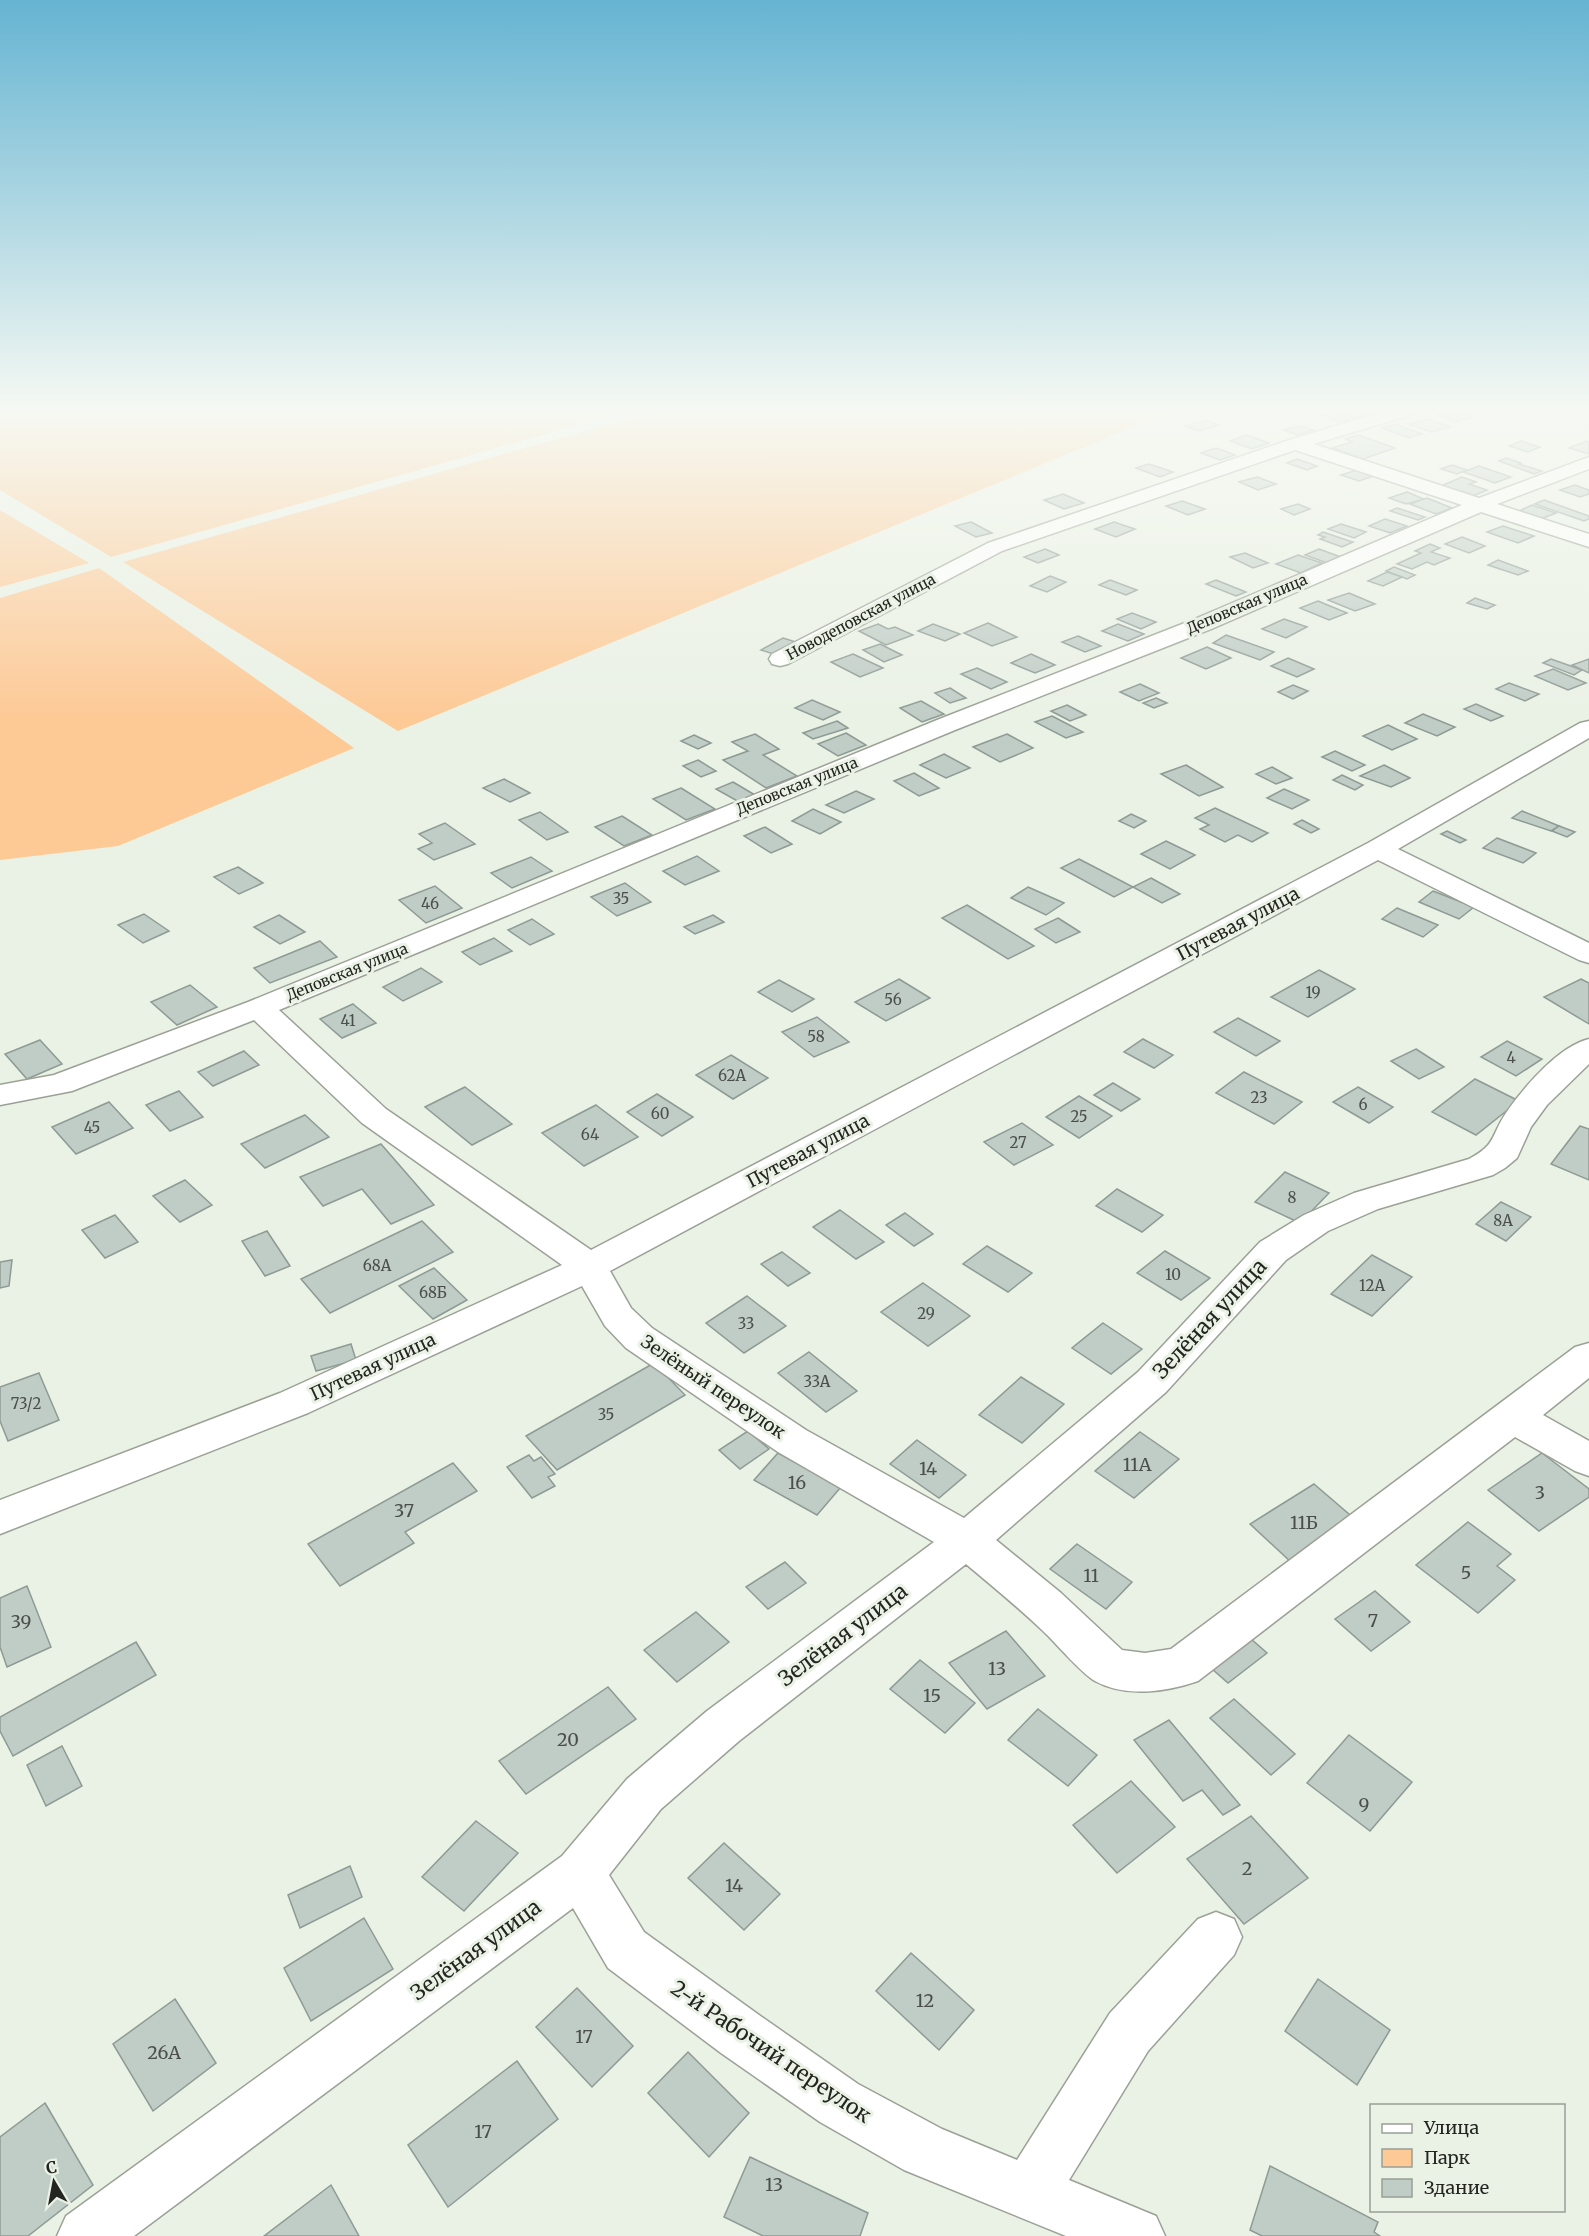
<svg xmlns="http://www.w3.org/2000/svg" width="1589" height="2236" font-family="Merriweather,serif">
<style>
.green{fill:#fdc995}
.building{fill:#c0cdc6;stroke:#8e9a94;stroke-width:1.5}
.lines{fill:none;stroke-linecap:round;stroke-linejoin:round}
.minor-casing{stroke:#9ba196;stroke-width:3}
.minor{fill:#fff;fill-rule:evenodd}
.labels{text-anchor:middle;stroke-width:6;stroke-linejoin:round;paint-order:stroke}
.far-street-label{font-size:15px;fill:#232521;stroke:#eaf1e5}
.number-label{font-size:15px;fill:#4a4f4a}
.street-label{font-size:18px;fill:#232521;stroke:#eaf1e5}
.near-number-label{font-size:18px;fill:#4a4f4a}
.near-street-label{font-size:21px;fill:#232521;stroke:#eaf1e5}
</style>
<rect width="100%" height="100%" fill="#eaf1e5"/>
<g class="green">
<path d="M0,407H641L111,557L0,490Z"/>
<path d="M670,407H1181L398,731L123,562Z"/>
<path d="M0,510L89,563L0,587Z"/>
<path d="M99,568L354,748L118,846L0,860V598Z"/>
</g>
<g class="building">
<path d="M1349,407L1368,414L1357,417L1334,408Z"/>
<path d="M1367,407H1402L1378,413L1363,408Z"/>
<path d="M1557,407H1580L1588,409L1576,413Z"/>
<path d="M1455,410L1474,416L1456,422L1437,415Z"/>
<path d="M1341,412L1358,418L1340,423L1323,416Z"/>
<path d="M1428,419L1450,427L1431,432L1409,424Z"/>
<path d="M1206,420L1219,425L1199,431L1185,426Z"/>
<path d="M1395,424L1422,434L1409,438L1382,428Z"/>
<path d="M1299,426L1313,430L1298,435L1283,430Z"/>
<path d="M1246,435L1269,443L1252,449L1230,441Z"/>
<path d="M1358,435L1395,448L1363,459L1332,448L1352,442L1346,439Z"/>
<path d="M1521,441L1540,447L1528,452L1509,446Z"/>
<path d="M1587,441L1589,442V454L1569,448Z"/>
<path d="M1216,448L1235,455L1220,460L1201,453Z"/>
<path d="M1506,458L1521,463L1519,464L1542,471L1534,474L1499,461Z"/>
<path d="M1297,459L1317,466L1307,470L1287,463Z"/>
<path d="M1149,464L1173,472L1160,477L1136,468Z"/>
<path d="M1452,465L1467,470L1457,474L1441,469Z"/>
<path d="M1479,466L1511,477L1495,483L1463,472Z"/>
<path d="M1357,470L1374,476L1359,481L1341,475Z"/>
<path d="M1257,477L1276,484L1258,490L1239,482Z"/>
<path d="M1462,477L1476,482L1469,484L1487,490L1473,496L1441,486Z"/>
<path d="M1575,485L1589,490V494L1580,497L1560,490Z"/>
<path d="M1407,492L1424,499L1406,504L1389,498Z"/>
<path d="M1063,494L1084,503L1064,509L1044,500Z"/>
<path d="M1427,498L1452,508L1436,514L1410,504Z"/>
<path d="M1544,500L1589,516V519L1584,521L1535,504Z"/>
<path d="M1182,501L1205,509L1188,515L1166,506Z"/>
<path d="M1298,504L1310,509L1294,515L1281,509Z"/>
<path d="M1532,505L1556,513L1541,519L1517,512Z"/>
<path d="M1397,508L1425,517L1418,520L1390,511Z"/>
<path d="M1385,519L1407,526L1390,533L1369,526Z"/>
<path d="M971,522L992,533L976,537L955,526Z"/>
<path d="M1114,522L1135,529L1116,537L1095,529Z"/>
<path d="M1341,524L1366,532L1354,538L1328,529Z"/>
<path d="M1503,526L1534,536L1518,543L1487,532Z"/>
<path d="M1323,532L1353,542L1342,547L1320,539L1325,537L1318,535Z"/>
<path d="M1462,537L1485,546L1469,553L1445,544Z"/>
<path d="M1430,544L1440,548L1431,552L1450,558L1434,565L1427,562L1412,569L1397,564L1421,553L1415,551Z"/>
<path d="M1045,549L1059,555L1038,563L1024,557Z"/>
<path d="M1319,549L1341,557L1327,563L1305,555Z"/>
<path d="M1245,553L1268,563L1253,568L1230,557Z"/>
<path d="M1298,555L1322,563L1301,573L1276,564Z"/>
<path d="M1498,560L1528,571L1518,575L1488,565Z"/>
<path d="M1394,567L1415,575L1407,579L1386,571Z"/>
<path d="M1387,572L1402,577L1383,586L1368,581Z"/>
<path d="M1050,576L1066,582L1047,592L1030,586Z"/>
<path d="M1110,580L1137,590L1126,595L1099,585Z"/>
<path d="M1216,580L1246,592L1236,596L1206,584Z"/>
<path d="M1349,593L1375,604L1355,611L1328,600Z"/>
<path d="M1475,598L1495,605L1487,609L1467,603Z"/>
<path d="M1318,601L1347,613L1329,620L1300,608Z"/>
<path d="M1132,613L1156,622L1141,629L1117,619Z"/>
<path d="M1284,619L1307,627L1286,638L1262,629Z"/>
<path d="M988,623L1017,637L992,646L964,633Z"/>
<path d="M878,624L888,629L895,627L913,635L886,645L859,631Z"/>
<path d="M933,624L960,634L945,641L918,631Z"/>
<path d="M1118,624L1144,634L1128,641L1102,631Z"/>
<path d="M1226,635L1274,652L1260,660L1213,643Z"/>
<path d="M1078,636L1101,646L1085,652L1062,642Z"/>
<path d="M783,638L802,644L779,656L761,650Z"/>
<path d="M880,644L902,655L884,662L863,650Z"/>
<path d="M1207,647L1231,658L1206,669L1181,658Z"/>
<path d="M853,654L883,668L860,677L831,662Z"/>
<path d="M1031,654L1055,665L1035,673L1011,663Z"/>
<path d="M1288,658L1314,669L1297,677L1271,666Z"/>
<path d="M1551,659L1582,670L1574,675L1543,663Z"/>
<path d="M1589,659V673L1572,665Z"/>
<path d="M977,668L1007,682L991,689L961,674Z"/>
<path d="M1553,669L1586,683L1568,690L1535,676Z"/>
<path d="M1509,683L1539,694L1525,701L1496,689Z"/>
<path d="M1140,684L1159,693L1139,701L1120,692Z"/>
<path d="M1293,685L1308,691L1293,699L1278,692Z"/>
<path d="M950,688L966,698L950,703L935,693Z"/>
<path d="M1156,698L1167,703L1154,708L1143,703Z"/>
<path d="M812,700L840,712L823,720L795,708Z"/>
<path d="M921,701L944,714L922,722L900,708Z"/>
<path d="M1476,704L1503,716L1491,721L1464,709Z"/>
<path d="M1067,705L1086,715L1070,721L1051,711Z"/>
<path d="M1423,714L1455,727L1437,736L1405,723Z"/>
<path d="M1052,716L1083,732L1066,738L1035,722Z"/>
<path d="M837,721L848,728L813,739L803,733Z"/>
<path d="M1388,725L1417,739L1392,750L1363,736Z"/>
<path d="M846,733L866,745L838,756L818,744Z"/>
<path d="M755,734L779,749L763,755L797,776L766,788L723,760L748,751L732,742Z"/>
<path d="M1007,734L1033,748L1000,762L973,747Z"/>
<path d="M694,735L711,743L698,749L681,741Z"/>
<path d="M1335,751L1365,765L1352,771L1322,757Z"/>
<path d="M944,754L970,768L946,778L920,765Z"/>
<path d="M698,760L716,771L701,777L683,766Z"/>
<path d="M1186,765L1223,787L1199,796L1161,774Z"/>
<path d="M1384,765L1410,778L1391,787L1360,776Z"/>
<path d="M1272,767L1292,778L1276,784L1256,774Z"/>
<path d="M914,773L939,788L919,796L894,781Z"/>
<path d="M1342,775L1363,785L1355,790L1333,780Z"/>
<path d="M504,779L530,793L510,802L483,788Z"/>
<path d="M733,782L755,795L739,802L716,789Z"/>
<path d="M681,788L715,809L686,820L653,799Z"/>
<path d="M1284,789L1309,800L1292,809L1267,798Z"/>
<path d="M856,791L874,799L844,813L826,805Z"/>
<path d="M1215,808L1268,833L1252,842L1238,835L1225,842L1200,829L1209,825L1195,818Z"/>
<path d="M813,809L841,822L820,834L792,821Z"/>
<path d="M1522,811L1559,826L1551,831L1512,818Z"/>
<path d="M540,812L568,832L547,840L519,820Z"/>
<path d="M1131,814L1146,821L1134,828L1119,821Z"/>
<path d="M622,816L652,835L624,846L595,827Z"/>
<path d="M1302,820L1319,829L1311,833L1294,824Z"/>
<path d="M445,823L475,844L434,860L418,849L432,843L419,834Z"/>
<path d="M1559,826L1575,832L1567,837L1552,831Z"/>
<path d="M765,827L792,844L771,853L744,836Z"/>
<path d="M1447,831L1466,840L1460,843L1441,834Z"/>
<path d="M1497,838L1536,853L1523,863L1483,848Z"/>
<path d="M1166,841L1195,855L1170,869L1141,854Z"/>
<path d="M697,856L719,871L685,885L663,871Z"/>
<path d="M531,857L552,871L512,888L491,873Z"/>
<path d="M1079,859L1133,887L1114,897L1061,868Z"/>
<path d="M238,867L263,883L239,894L214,877Z"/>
<path d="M1151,878L1180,894L1162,903L1133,887Z"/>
<path d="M625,883L651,902L617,916L591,897Z"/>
<path d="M435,886L462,908L426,923L399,900Z"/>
<path d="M1028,887L1064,903L1046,915L1011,898Z"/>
<path d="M1433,891L1474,907L1459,919L1419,902Z"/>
<path d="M967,905L1034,946L1008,959L942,918Z"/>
<path d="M1397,908L1438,925L1423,937L1382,919Z"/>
<path d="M144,914L169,931L143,943L118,925Z"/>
<path d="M279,915L305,932L280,944L254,927Z"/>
<path d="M713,915L724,922L695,934L684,927Z"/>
<path d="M1058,918L1080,932L1056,943L1035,929Z"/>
<path d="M532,919L554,934L530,945L508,930Z"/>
<path d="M494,938L512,951L480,965L462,952Z"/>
<path d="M320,941L337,957L270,983L254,968Z"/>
<path d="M421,968L442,982L403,1001L383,987Z"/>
<path d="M1319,970L1355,989L1308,1017L1271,997Z"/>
<path d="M899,979L930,998L886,1021L855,1002Z"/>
<path d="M1581,979L1589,983V1024L1544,997Z"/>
<path d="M779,980L814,999L792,1012L758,992Z"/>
<path d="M190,985L217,1007L177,1025L151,1002Z"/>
<path d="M353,1004L376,1023L342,1038L320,1019Z"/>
<path d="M817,1017L849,1042L814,1057L782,1032Z"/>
<path d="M1238,1018L1280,1041L1256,1056L1214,1032Z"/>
<path d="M1143,1039L1173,1055L1154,1068L1124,1052Z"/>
<path d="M40,1040L62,1064L27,1079L5,1054Z"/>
<path d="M1507,1041L1542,1059L1516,1076L1481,1057Z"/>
<path d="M1416,1049L1444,1067L1419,1079L1391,1061Z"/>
<path d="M244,1051L259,1065L213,1086L198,1072Z"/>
<path d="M731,1055L768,1078L733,1099L696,1075Z"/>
<path d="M1244,1072L1302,1102L1274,1124L1216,1093Z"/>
<path d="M1475,1079L1519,1101L1476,1135L1432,1112Z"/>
<path d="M1113,1083L1140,1099L1121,1111L1094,1095Z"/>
<path d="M465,1087L512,1124L472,1145L425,1107Z"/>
<path d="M1358,1087L1393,1107L1369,1123L1333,1102Z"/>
<path d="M179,1091L203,1117L170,1131L146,1105Z"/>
<path d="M657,1094L693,1117L662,1136L627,1112Z"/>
<path d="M1079,1096L1112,1116L1079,1138L1046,1117Z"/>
<path d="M109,1102L133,1128L76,1154L52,1127Z"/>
<path d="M596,1105L638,1137L584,1166L542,1133Z"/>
<path d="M305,1115L329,1137L265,1168L241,1144Z"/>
<path d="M1022,1123L1053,1145L1014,1165L984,1142Z"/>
<path d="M1580,1126L1589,1129V1180L1551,1164Z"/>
<path d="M381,1144L434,1205L391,1224L362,1189L323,1206L300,1177Z"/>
<path d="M1285,1172L1329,1193L1300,1223L1255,1202Z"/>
<path d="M185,1180L212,1205L180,1222L153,1196Z"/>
<path d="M1117,1189L1163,1215L1142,1232L1096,1206Z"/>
<path d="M1501,1202L1531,1217L1506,1241L1476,1224Z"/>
<path d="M840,1210L884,1242L856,1259L813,1227Z"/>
<path d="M905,1213L933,1234L914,1246L886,1225Z"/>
<path d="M115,1215L138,1242L105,1258L82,1230Z"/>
<path d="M422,1221L453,1252L330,1313L301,1279Z"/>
<path d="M267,1231L290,1266L265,1276L242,1241Z"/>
<path d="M987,1246L1032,1273L1008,1292L963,1264Z"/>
<path d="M1165,1251L1210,1278L1181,1300L1137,1273Z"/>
<path d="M782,1252L810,1273L788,1286L761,1264Z"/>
<path d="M1372,1255L1412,1277L1372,1316L1331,1294Z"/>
<path d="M12,1260L9,1286L0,1288V1262Z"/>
<path d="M434,1268L467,1300L433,1319L399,1286Z"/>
<path d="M923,1283L970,1316L928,1346L881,1312Z"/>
<path d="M747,1296L786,1326L744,1353L706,1323Z"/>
<path d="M1103,1323L1142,1349L1111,1374L1072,1348Z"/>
<path d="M351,1344L356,1360L316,1371L311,1356Z"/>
<path d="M809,1352L857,1391L826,1412L778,1373Z"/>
<path d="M654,1363L685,1395L557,1470L526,1436Z"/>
<path d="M39,1373L59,1420L8,1441L0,1421V1387Z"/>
<path d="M1021,1377L1064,1404L1022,1443L979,1415Z"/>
<path d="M748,1431L769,1449L740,1469L719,1450Z"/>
<path d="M1140,1432L1179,1459L1134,1498L1095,1471Z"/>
<path d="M917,1440L966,1475L939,1498L890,1464Z"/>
<path d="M778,1453L841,1487L817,1515L754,1480Z"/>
<path d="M1542,1453L1589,1489V1497L1539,1531L1488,1490Z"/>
<path d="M529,1455L534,1461L541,1457L555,1474L548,1477L555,1486L532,1498L507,1467Z"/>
<path d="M453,1463L477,1491L405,1532L414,1543L340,1586L308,1544Z"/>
<path d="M1314,1484L1357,1521L1292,1563L1250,1524Z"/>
<path d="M1468,1522L1511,1554L1497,1566L1515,1580L1478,1613L1416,1565Z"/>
<path d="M1077,1544L1132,1582L1106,1609L1050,1569Z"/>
<path d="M785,1562L806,1583L768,1609L746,1587Z"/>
<path d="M27,1586L51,1647L7,1667L0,1647V1598Z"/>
<path d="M1375,1591L1410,1622L1371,1651L1335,1619Z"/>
<path d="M696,1612L729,1642L677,1682L644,1650Z"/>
<path d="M1006,1631L1045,1676L987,1709L949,1663Z"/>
<path d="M1242,1631L1267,1653L1228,1683L1203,1661Z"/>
<path d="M136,1642L156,1675L13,1756L0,1731V1717Z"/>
<path d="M920,1660L975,1703L945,1733L890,1689Z"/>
<path d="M608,1687L636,1719L526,1794L499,1761Z"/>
<path d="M1234,1699L1295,1754L1271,1775L1210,1718Z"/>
<path d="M1038,1709L1097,1755L1068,1786L1008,1740Z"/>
<path d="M1169,1720L1240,1805L1223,1815L1202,1790L1183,1801L1134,1740Z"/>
<path d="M1349,1735L1412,1782L1370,1831L1307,1783Z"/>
<path d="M62,1746L82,1786L46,1806L27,1765Z"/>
<path d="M1131,1781L1175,1827L1117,1873L1073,1825Z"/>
<path d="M1251,1816L1308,1878L1244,1924L1187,1859Z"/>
<path d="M476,1821L518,1853L464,1911L422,1877Z"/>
<path d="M724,1843L780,1894L744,1930L688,1878Z"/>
<path d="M350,1866L362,1897L300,1928L288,1895Z"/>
<path d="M364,1918L393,1969L311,2021L284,1968Z"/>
<path d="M911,1953L974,2010L939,2050L876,1991Z"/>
<path d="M1318,1979L1390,2030L1357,2085L1285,2031Z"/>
<path d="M577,1988L633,2046L592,2087L536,2027Z"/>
<path d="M175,1999L216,2063L153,2111L113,2044Z"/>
<path d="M688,2052L749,2113L709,2157L648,2093Z"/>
<path d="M517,2061L558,2119L448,2207L408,2145Z"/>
<path d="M45,2103L93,2185L28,2236H0V2137Z"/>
<path d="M750,2157L868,2213L860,2236H763L724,2217Z"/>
<path d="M1270,2166L1378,2222L1374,2232L1380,2236H1262L1250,2230Z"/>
<path d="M331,2185L359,2236H264Z"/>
</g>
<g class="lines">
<g class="minor-casing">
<path id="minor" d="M1399,407H1426L1423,411L1314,444L1479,498L1589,457V469L1497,504L1589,534V547L1481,512L1211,629L955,730L279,1010L386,1109L591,1250L1368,843L1580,723L1589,721V738L1398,849L1589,943V963L1579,960L1378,860L610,1271L631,1308L652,1328L806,1430L964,1518L1138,1372L1260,1242L1304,1215L1354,1193L1469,1159C1497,1144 1490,1137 1506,1113C1523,1088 1559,1046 1589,1039V1064L1547,1105L1531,1127L1517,1158L1505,1168L1493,1175L1378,1209L1328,1231L1286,1260L1166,1392L996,1540L1061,1593L1122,1650L1145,1653L1171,1649L1575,1347L1589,1343V1378L1543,1415L1589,1441V1476L1575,1471L1515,1437L1198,1681C1166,1692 1126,1698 1095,1681C1081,1673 1056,1643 1042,1630C1018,1607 992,1586 966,1564L739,1741L661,1809L609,1875L644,1932L759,2015L858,2084L942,2129L1017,2160L1110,2013L1198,1919L1216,1912L1234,1919L1242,1937L1234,1955L1148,2051L1069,2180L1156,2216L1165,2236H1066L904,2170L820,2122L721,2053L608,1968L573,1908L134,2236H57L66,2216L562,1856L627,1779L707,1711L934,1542L778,1452L626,1348L605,1326L582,1286L308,1413L0,1534V1500L280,1393L562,1265L362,1123L254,1020L72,1091L0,1105V1085L54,1075L248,1002L937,720L1195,619L1462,505L1295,450L1002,551L788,664L780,666L772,664L769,659L772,654L988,543L1289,440Z"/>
</g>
<use href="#minor" class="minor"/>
</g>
<linearGradient id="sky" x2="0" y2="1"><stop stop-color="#65b4d2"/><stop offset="0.57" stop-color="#f6f9f3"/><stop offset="1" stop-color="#f6f9f3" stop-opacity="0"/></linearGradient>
<rect width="1589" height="720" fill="url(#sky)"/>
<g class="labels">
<g class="far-street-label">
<text transform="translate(1247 604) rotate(-23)" y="5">Деповская улица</text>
<text transform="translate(861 617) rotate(-28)" y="5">Новодеповская улица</text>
<text transform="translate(797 786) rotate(-22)" y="5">Деповская улица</text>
<text transform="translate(347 972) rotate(-22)" y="5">Деповская улица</text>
</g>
<g class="number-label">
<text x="621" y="904">35</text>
<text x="430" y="909">46</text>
<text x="1313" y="998">19</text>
<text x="893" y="1005">56</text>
<text x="348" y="1026">41</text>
<text x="816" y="1042">58</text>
<text x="1511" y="1063">4</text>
<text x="732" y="1081">62А</text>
<text x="1259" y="1103">23</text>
<text x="1363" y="1110">6</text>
<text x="660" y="1119">60</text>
<text x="1079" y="1122">25</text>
<text x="92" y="1133">45</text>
<text x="590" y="1140">64</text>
<text x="1018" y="1148">27</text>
<text x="1292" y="1203">8</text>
<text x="1503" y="1226">8А</text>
<text x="377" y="1271">68А</text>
<text x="1173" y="1280">10</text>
<text x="1372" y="1291">12А</text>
<text x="433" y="1298">68Б</text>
<text x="926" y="1319">29</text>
<text x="746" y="1329">33</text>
<text x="817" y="1387">33А</text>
<text x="26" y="1409">73/2</text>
<text x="606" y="1420">35</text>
</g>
<g class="street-label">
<text transform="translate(1238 924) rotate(-28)" y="6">Путевая улица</text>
<text transform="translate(808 1151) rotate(-28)" y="6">Путевая улица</text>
<text transform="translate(373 1367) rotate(-25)" y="6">Путевая улица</text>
<text transform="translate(713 1387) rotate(34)" y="6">Зелёный переулок</text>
</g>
<g class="near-number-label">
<text x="1137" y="1471">11А</text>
<text x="928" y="1475">14</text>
<text x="797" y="1489">16</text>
<text x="1540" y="1499">3</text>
<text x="404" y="1517">37</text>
<text x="1304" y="1529">11Б</text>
<text x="1466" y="1579">5</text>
<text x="1091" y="1582">11</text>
<text x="1373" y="1627">7</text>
<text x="21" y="1628">39</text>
<text x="997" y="1675">13</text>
<text x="932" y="1702">15</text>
<text x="568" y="1746">20</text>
<text x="1364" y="1811">9</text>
<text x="1247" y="1875">2</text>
<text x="734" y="1892">14</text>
<text x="925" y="2007">12</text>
<text x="584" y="2043">17</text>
<text x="164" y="2059">26А</text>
<text x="483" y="2138">17</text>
<text x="774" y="2191">13</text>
</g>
<g class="near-street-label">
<text transform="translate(1210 1319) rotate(-47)" y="7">Зелёная улица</text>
<text transform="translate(843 1635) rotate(-37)" y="7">Зелёная улица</text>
<text transform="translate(476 1950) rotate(-36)" y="7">Зелёная улица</text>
<text transform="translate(771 2052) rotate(34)" y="7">2-й Рабочий переулок</text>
</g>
</g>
<rect x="1370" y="2104" width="195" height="108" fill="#eaf1e5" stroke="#9a9f97" stroke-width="1.5"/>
<rect x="1382" y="2124" width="30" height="9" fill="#ffffff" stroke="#9a9f97" stroke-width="1.5"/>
<text x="1424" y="2134" font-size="18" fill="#232521">Улица</text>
<rect x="1382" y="2149" width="30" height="18" fill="#fdc995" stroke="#9a9f97" stroke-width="1.5"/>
<text x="1424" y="2164" font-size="18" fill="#232521">Парк</text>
<rect x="1382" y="2179" width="30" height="18" fill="#c0cdc6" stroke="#9a9f97" stroke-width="1.5"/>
<text x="1424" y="2194" font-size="18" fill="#232521">Здание</text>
<g transform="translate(54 2182) rotate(350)" stroke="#eaf1e5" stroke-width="4.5" paint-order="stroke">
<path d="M0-4.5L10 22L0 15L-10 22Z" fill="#232521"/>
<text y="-9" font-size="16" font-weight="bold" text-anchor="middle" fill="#232521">С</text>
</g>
</svg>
